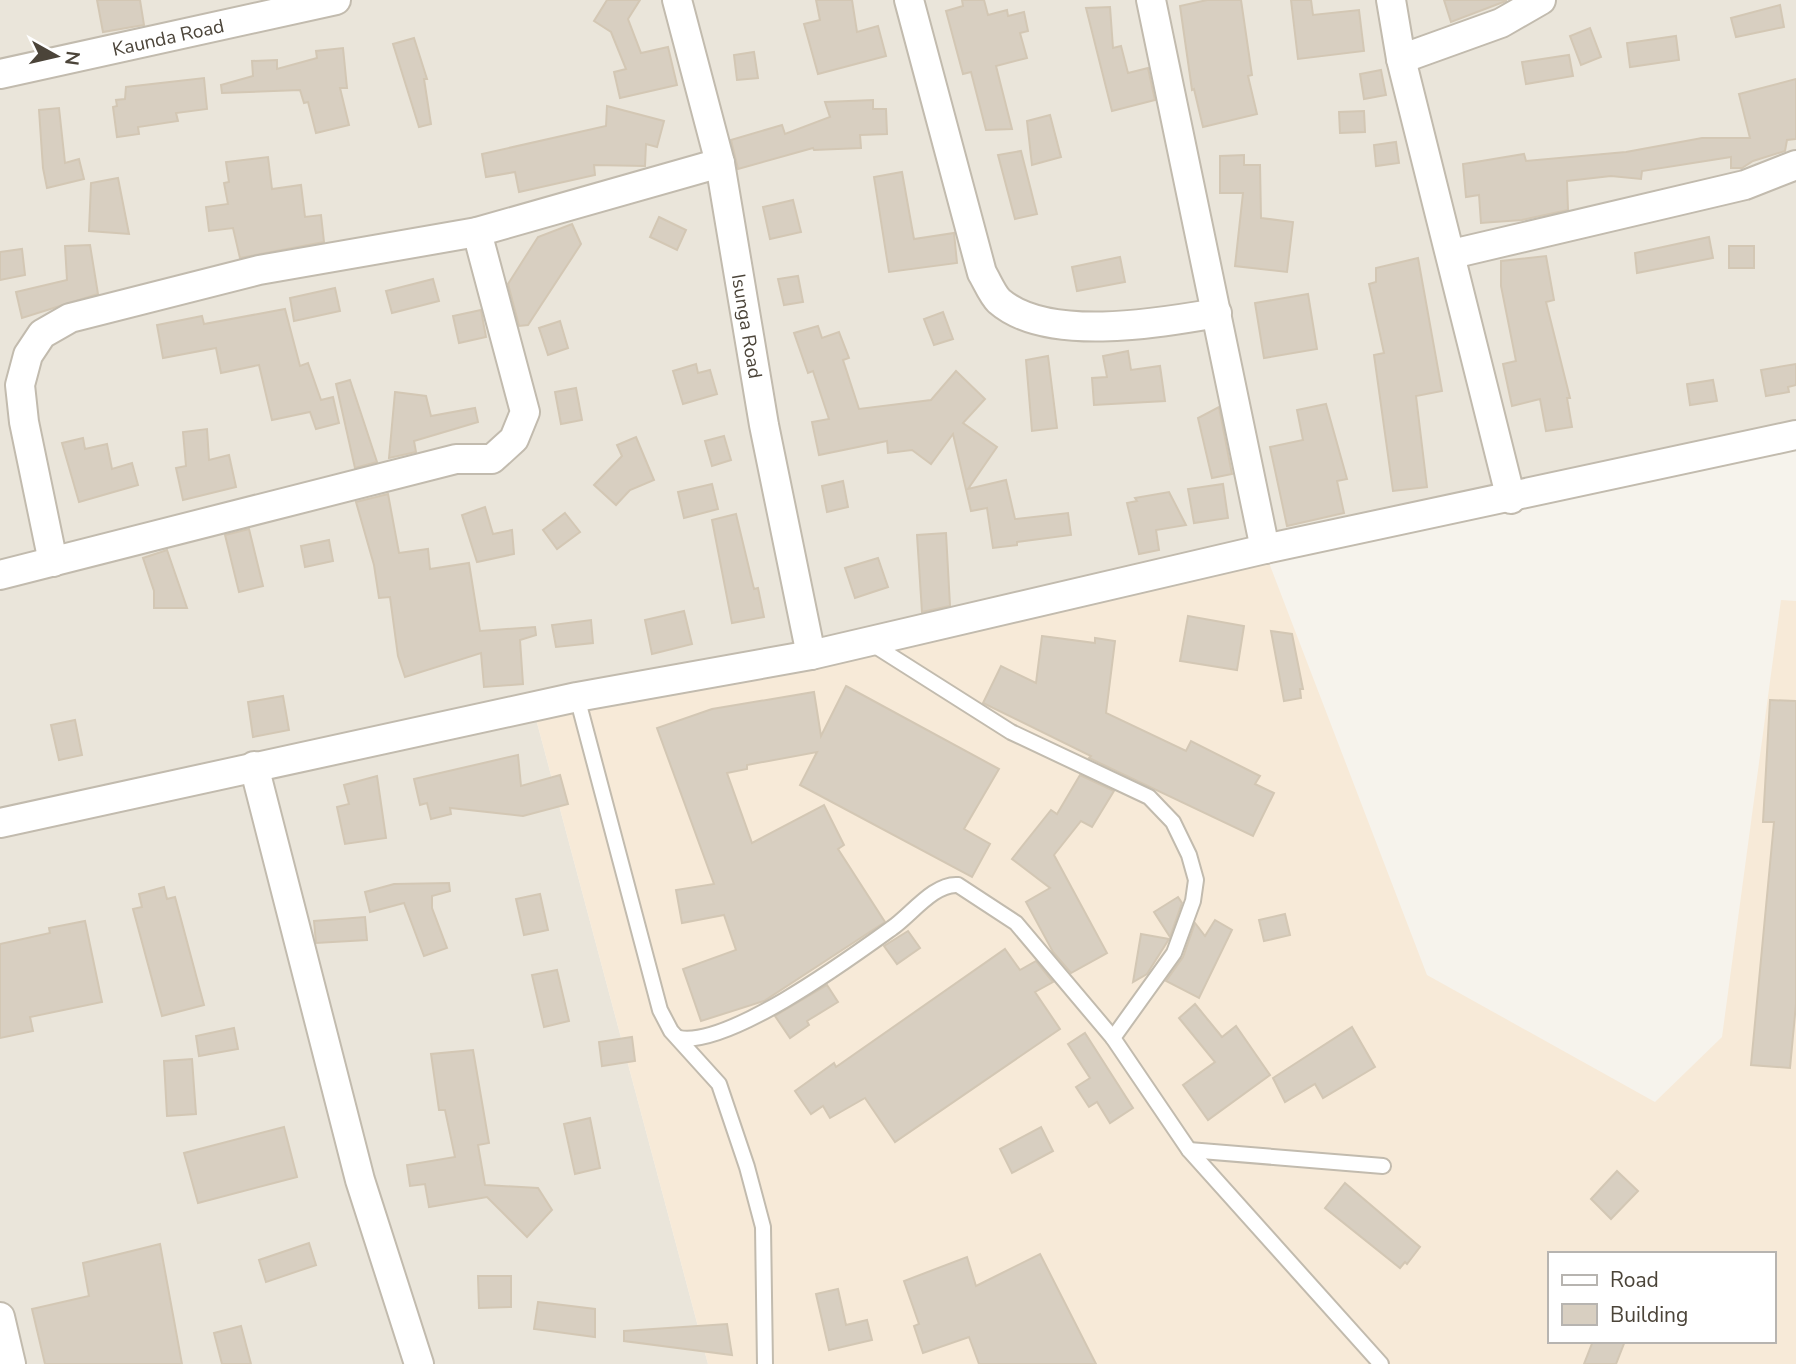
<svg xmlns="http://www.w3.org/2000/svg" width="1796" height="1364" font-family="'Nunito Sans',sans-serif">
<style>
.residential{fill:#eae5da}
.commercial{fill:#f7ead8;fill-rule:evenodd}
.building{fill:#d8cfc1;stroke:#d3c7b4;stroke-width:2}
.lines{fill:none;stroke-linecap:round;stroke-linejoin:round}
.service-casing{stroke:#c2bbae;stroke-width:18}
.minor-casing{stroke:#c2bbae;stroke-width:32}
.service{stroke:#fff;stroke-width:14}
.minor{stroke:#fff;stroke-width:28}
.labels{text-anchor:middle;stroke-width:5;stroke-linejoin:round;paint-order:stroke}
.street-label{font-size:19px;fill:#4b4439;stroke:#fff}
</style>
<rect width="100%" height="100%" fill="#f6f3ec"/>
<path class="residential" d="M0,0H1796V444L536,719L708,1364H0Z"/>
<path class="commercial" d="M1266,555L1427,975L1655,1102L1722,1037L1781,600L1796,601V1364H708L536,719ZM1549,1254H1773V1341H1549Z"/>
<g class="building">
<path d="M97,0H140L144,25L103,32Z"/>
<path d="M607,0H640L628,19L641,53L668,47L677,85L620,98L614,72L626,69L611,32L594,21Z"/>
<path d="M816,0H852L857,32L878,26L886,56L818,74L804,24L820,20Z"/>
<path d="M962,0H984L988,15L1007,10L1008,16L1024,12L1028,31L1020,33L1027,58L996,66L1012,129L986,130L971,72L963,74L946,11L963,6Z"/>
<path d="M1207,0H1241L1252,75L1248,76L1257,114L1203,127L1194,89L1192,90L1180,6Z"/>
<path d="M1291,0H1311L1313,15L1359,10L1364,51L1298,59Z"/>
<path d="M1444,0H1506V1L1451,22Z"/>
<path d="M1780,5L1784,27L1736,37L1731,18Z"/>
<path d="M1110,7L1113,48L1121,46L1128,73L1148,68L1155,100L1112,111L1086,8Z"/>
<path d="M1590,28L1601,57L1581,65L1570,36Z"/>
<path d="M1676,36L1679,60L1630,67L1627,43Z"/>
<path d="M414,38L427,79H424L431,124L419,127L393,44Z"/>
<path d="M343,48L347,88H340L349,125L316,133L308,102L304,103L300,90L222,93L221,85L253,76L252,61L277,60V69L317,58L316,51Z"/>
<path d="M754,52L758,78L737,80L734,55Z"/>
<path d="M1569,55L1573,76L1526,84L1522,62Z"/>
<path d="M1381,70L1386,95L1364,99L1360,74Z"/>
<path d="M204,78L207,109L176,113L178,121L138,127L139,134L117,137L113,107L117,106L116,100L125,99L126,87Z"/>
<path d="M1796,79V139L1787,140L1785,151L1753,161L1742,168H1731V157L1642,171L1641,179L1611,176L1567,181L1568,210L1522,220L1481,223L1479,195L1466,197L1463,164L1524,154L1526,161L1626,152L1702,138H1750L1739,94Z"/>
<path d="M873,100V109H886L887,134L860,135L861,148L814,150L813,148L738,169L731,140L782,125L785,134L830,117L825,102Z"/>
<path d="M607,106L664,121L657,147L646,144L645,166L594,165L595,175L519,192L515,172L486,177L482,154L606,126Z"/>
<path d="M59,108L65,163L79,159L84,179L47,188L43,168L39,110Z"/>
<path d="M1364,111L1365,132L1340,133L1339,112Z"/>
<path d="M1050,115L1061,157L1032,165L1027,121Z"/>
<path d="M1396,142L1399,163L1376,166L1374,145Z"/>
<path d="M1021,151L1037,214L1015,219L998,155Z"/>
<path d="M1244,155V165H1260L1261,218L1293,222L1287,272L1235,266L1243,193H1220V156Z"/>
<path d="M268,157L272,189L301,185L305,217L321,215L324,242L240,258L233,228L209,231L206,207L228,204L224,183L229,182L226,162Z"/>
<path d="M902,172L914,239L954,233L957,263L889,272L874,177Z"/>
<path d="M118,178L129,234L89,231L91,183Z"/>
<path d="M793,200L801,232L770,239L763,207Z"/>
<path d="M659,217L686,230L677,250L650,237Z"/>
<path d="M572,224L581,244L528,325L519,326L508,284L538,237Z"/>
<path d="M1709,237L1713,258L1637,273L1635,253Z"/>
<path d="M90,245L98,294L22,318L16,292L67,280L65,246Z"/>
<rect x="1729" y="246" width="25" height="22"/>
<path d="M22,249L25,275L0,280V252Z"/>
<path d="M1546,256L1554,300L1546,302L1570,398H1567L1572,427L1546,431L1540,399L1512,406L1503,364L1516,361L1501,286V261Z"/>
<path d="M1120,257L1125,282L1077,291L1072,267Z"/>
<path d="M1418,258L1442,391L1416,396L1427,487L1393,491L1374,355L1384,353L1369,284L1376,282V268Z"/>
<path d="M798,276L803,302L784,305L778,279Z"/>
<path d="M433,279L439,301L392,313L386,291Z"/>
<path d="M335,288L340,311L294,321L290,298Z"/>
<path d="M1308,294L1317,349L1264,358L1255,303Z"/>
<path d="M285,309L300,366L308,363L321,400L333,397L339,423L316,429L310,412L272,420L259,365L221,373L216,348L163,358L157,325L202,316L204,324Z"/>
<path d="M481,310L486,337L459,343L453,316Z"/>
<path d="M943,312L953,339L934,345L924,319Z"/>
<path d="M560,321L568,348L548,355L539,328Z"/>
<path d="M818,326L822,338L839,332L849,358L843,360L859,409L931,400L956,371L985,399L963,423L997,447L968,489L1006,480L1015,519L1068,513L1071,535L1017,542V545L993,548L987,508L971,511L953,434L931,464L912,450L888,453L887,441L819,455L812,422L829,419L813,371L808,373L794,333Z"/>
<path d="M1128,351L1131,370L1160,366L1165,401L1094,405L1092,378L1107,377L1103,356Z"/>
<path d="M1048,356L1057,428L1032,431L1026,360Z"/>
<path d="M696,364L698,373L710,370L717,394L683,404L673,371Z"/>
<path d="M1796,364V385L1788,387L1789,392L1766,396L1761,370Z"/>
<path d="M350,380L377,462L355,468L336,384Z"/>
<path d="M1713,380L1717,401L1690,405L1687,384Z"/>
<path d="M576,388L582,420L561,424L555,392Z"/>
<path d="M395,392L426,396L431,416L475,408L478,422L414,441L416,452L389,458Z"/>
<path d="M1326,404L1347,479L1337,481L1344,513L1287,526L1270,447L1303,440L1297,410Z"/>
<path d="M1219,407L1232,474L1212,478L1198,418Z"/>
<path d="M207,429L209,460L229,455L236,487L183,500L176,468L186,466L183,432Z"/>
<path d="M724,436L731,460L712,466L705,441Z"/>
<path d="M636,437L654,480L630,490L616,505L594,485L622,456L617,445Z"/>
<path d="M83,438L85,449L107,444L112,469L132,463L138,485L79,502L62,443Z"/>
<path d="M843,481L848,507L827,512L822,486Z"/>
<path d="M712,484L718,509L684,518L678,492Z"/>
<path d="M1223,484L1228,518L1194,523L1188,489Z"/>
<path d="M1169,492L1186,525L1156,530L1159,550L1139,554L1127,503L1137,501L1135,498Z"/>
<path d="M388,494L399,553L428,549L430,569L469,563L480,631L535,627L536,635L520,640L523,684L484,687L481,653L405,677L398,656L390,597L379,598L374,565L356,502Z"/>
<path d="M485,507L493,534L512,530L514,554L477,562L462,515Z"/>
<path d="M565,513L580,532L557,549L543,530Z"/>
<path d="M736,514L754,589L758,588L764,617L732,623L712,520Z"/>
<path d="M249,529L263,586L239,592L225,535Z"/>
<path d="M946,533L950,606L922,612L917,535Z"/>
<path d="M329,540L333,561L305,567L301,546Z"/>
<path d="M167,550L187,608H154V591L143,558Z"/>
<path d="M878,558L888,587L855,598L845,568Z"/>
<path d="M684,611L692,644L652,654L645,620Z"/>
<path d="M1188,616L1244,626L1237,670L1180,661Z"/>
<path d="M591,620L593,643L556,647L552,625Z"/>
<path d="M1271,631L1292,634L1303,689H1300L1301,698L1284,701Z"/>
<path d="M1042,636L1095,643V638L1115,641L1106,713L1186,751L1191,741L1260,776L1255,784L1274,793L1253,836L1089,758L1091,756L983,703L1001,666L1036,683Z"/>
<path d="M846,686L999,769L964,829L990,844L972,877L800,785L817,752L747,765V769L727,773L752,843L824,805L844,845L838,849L885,922L764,1001L701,1021L683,969L736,950L724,915L682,923L676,890L714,884L657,728L712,709L814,692L821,736Z"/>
<path d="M283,696L289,730L253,737L248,702Z"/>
<path d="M1770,700L1796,701V1004L1790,1068L1751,1065L1774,822H1763Z"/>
<path d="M75,720L82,755L59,760L51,725Z"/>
<path d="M518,755L521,786L560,775L568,804L523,816L450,808L451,814L431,819L427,803L420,805L414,779Z"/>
<path d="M1080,775L1114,791L1092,827L1081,821L1054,855L1107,953L1071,973L1053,952L1026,902L1050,888L1012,859L1051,810L1057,814Z"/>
<path d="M377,776L386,838L345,844L337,807L349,804L344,785Z"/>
<path d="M449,883L450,891L432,896V908L447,948L424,956L404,903L370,912L365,892L394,884Z"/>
<path d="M164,887L167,899L175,897L204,1005L162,1016L133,909L142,907L139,894Z"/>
<path d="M540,894L548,930L524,935L516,899Z"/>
<path d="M1178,897L1182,903L1170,937L1154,912Z"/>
<path d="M1285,914L1290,935L1264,941L1259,920Z"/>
<path d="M365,917L367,940L316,943L314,921Z"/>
<path d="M1215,920L1232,930L1199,998L1166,981L1183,957L1195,923L1205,936Z"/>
<path d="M85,921L102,1002L30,1017L33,1031L0,1038V944L50,933L49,928Z"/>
<path d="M908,931L920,948L897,964L884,946Z"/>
<path d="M1141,934L1169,939L1147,974L1133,982Z"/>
<path d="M1005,949L1020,970L1036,961L1053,982L1035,992L1060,1029L895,1142L865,1098L830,1118L823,1106L811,1114L795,1091L834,1063L836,1067Z"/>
<path d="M557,970L569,1021L544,1027L532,975Z"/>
<path d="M827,985L838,1002L807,1021L809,1025L790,1038L775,1016Z"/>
<path d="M1195,1004L1222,1037L1236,1026L1270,1075L1208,1120L1183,1085L1215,1062L1179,1018Z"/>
<path d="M1352,1027L1375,1067L1323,1098L1315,1084L1285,1102L1273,1078Z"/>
<path d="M234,1028L238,1049L199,1056L196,1036Z"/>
<path d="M1085,1033L1133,1108L1110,1123L1097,1102L1089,1107L1076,1087L1090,1078L1068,1044Z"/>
<path d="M632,1037L635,1061L602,1066L599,1042Z"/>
<path d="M473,1050L489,1143L478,1145L485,1185L538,1188L552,1210L527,1237L487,1197L429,1207L425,1184L410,1186L407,1165L455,1157L445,1110H439L431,1054Z"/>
<path d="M192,1059L196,1114L167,1116L164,1061Z"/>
<path d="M590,1118L600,1168L575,1174L564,1124Z"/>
<path d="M284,1127L297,1177L198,1203L184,1153Z"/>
<path d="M1041,1127L1053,1151L1012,1173L1000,1149Z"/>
<path d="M1617,1171L1638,1191L1611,1219L1591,1199Z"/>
<path d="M1345,1183L1420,1247L1407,1264L1405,1262L1400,1268L1325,1208Z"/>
<path d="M309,1243L316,1265L266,1282L259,1260Z"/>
<path d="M160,1244L182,1364H45L32,1309L89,1296L83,1263Z"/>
<path d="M1040,1254L1096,1364H979L969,1337L923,1353L914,1326L919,1324L904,1281L967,1257L976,1286Z"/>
<path d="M478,1276H511V1307L479,1308Z"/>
<path d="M838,1289L846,1325L867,1320L872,1340L829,1350L816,1294Z"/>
<path d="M538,1302L595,1309V1337L534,1329Z"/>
<path d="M727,1324L732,1355L624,1341V1331Z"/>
<path d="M241,1326L251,1364H222L214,1333Z"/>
<path d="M1593,1341H1625L1616,1364H1584Z"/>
</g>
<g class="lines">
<g class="service-casing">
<g id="service">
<path d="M869,642L1011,732L1149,797L1173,822L1189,855L1196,880L1193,901L1174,953L1113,1038"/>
<path d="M577,697L660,1010L671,1031L719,1084L747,1167L763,1227L765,1364"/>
<path d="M679,1038C729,1047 849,959 892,928C911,915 934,883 958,885L1016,923L1113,1038L1189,1150L1381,1364"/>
<path d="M1189,1150L1383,1166"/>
</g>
</g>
<g class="minor-casing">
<g id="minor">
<path id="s1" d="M677,0L720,163L764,425L811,655"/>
<path d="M909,0L982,273C987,281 992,294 999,301C1047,343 1159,323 1217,313"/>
<path d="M1151,0L1265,549"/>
<path d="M1391,0L1401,59L1511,499"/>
<path d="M1401,59L1501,23L1541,0"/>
<path id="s2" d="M0,74L336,0"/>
<path d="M1452,254L1745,185L1796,165"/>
<path d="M53,562L24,422L20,385L28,355L42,334L70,318L259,270L477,232L720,163"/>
<path d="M0,575L456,459H492L514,439L525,412L477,232"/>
<path d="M254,766L360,1180L419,1364"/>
<path d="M0,823L577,697L811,655L1265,549L1796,435"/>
<path d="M0,1317L11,1364"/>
</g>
</g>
<use href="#service" class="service"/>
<use href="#minor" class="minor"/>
</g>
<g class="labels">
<g class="street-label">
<text dy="7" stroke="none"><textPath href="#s2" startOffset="172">Kaunda Road</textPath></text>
<text dy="7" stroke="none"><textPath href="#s1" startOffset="334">Isunga Road</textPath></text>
</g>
</g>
<rect x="1548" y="1252" width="228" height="91" fill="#ffffff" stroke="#b7b4b0" stroke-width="2"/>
<rect x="1562" y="1275" width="35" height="10" fill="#ffffff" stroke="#b7b4b0" stroke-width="2"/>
<text x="1610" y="1287" font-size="21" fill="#4b4439">Road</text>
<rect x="1562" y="1304" width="35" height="21" fill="#d8cfc1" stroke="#b7b4b0" stroke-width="2"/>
<text x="1610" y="1322" font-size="21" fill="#4b4439">Building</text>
<g transform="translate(56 56) rotate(98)" stroke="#ffffff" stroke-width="5" paint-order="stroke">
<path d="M0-5L12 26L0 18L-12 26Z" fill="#4b4439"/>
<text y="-10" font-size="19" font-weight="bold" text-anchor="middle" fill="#4b4439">N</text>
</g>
</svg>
